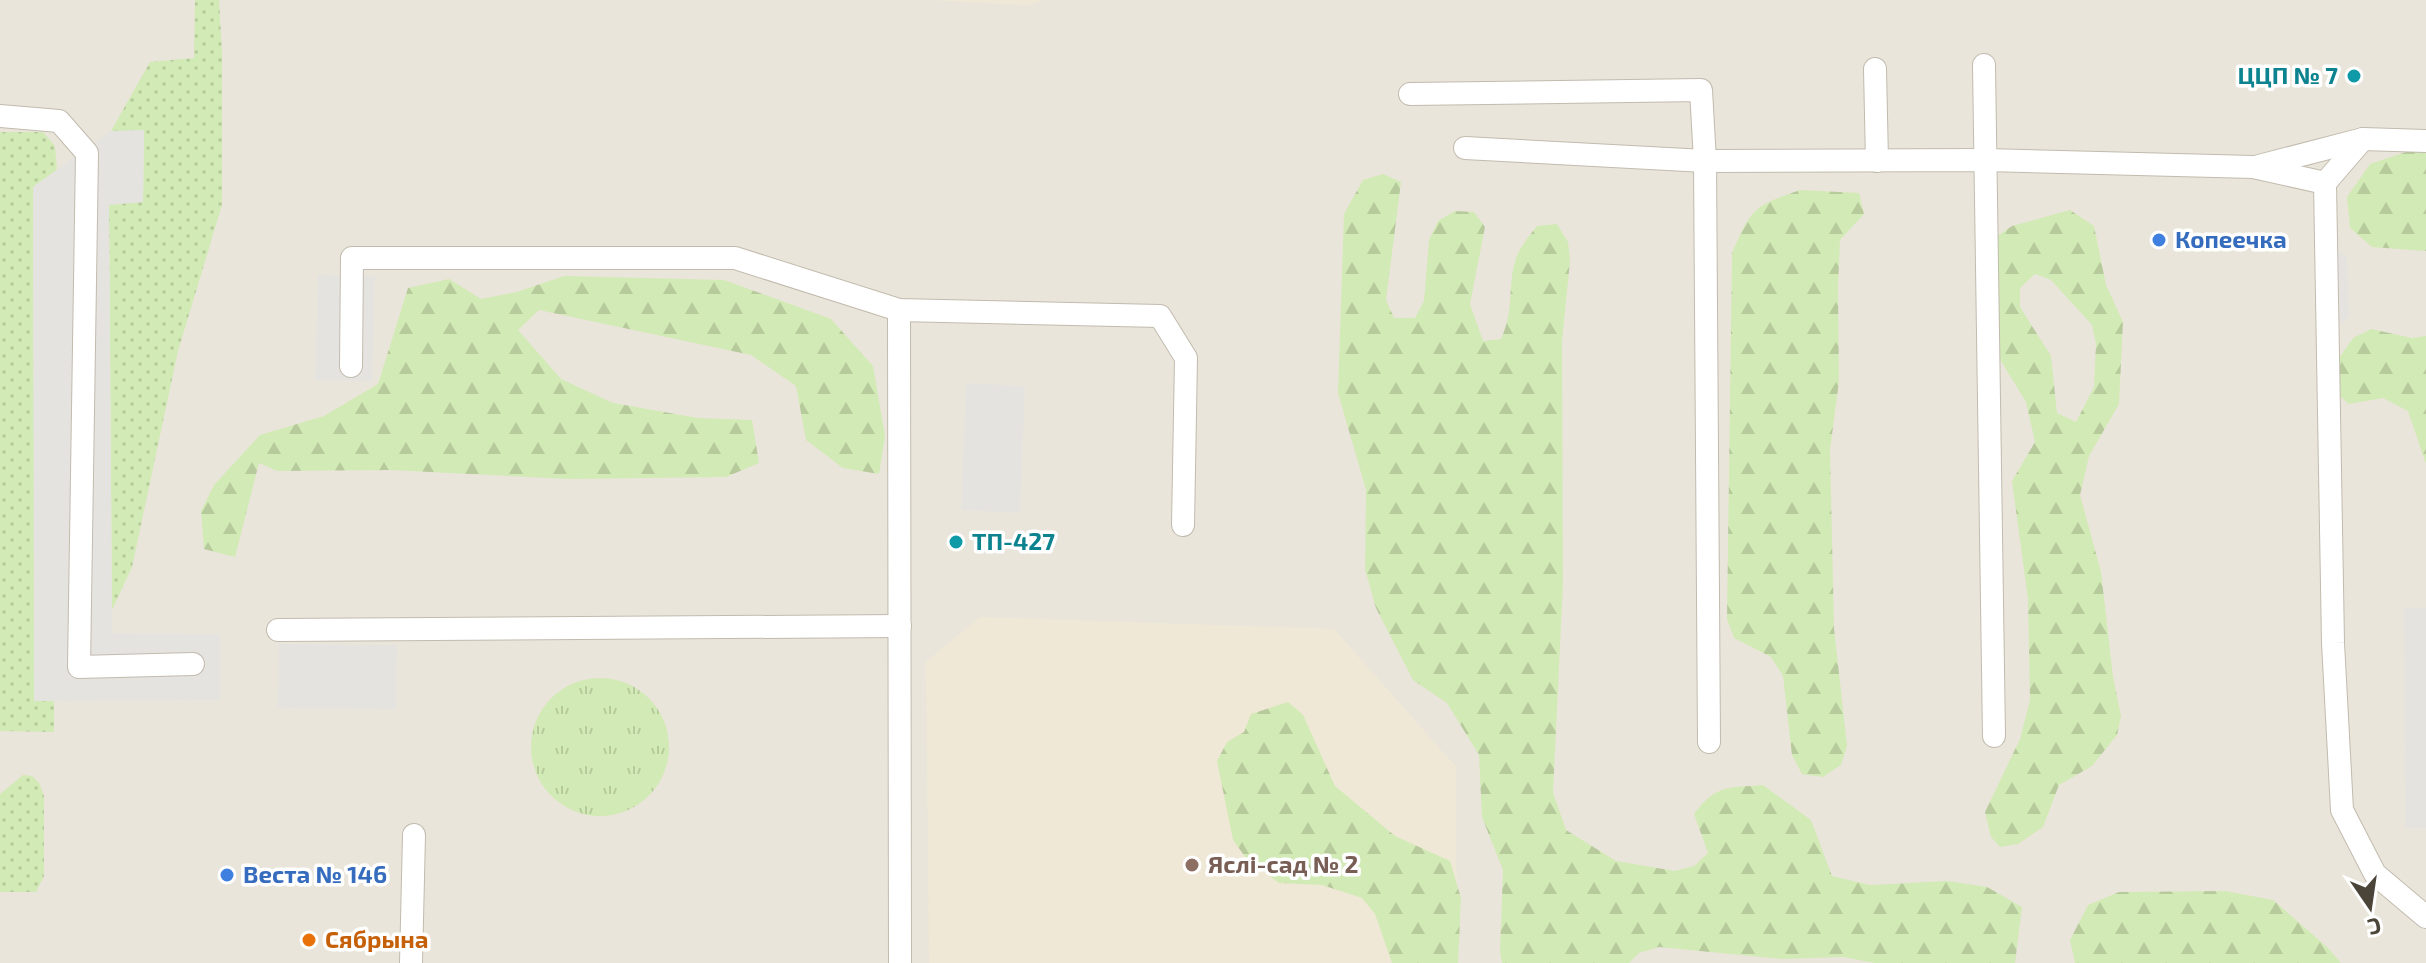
<svg xmlns="http://www.w3.org/2000/svg" width="2426" height="963" font-family="'Exo 2',sans-serif">
<style>
.residential{fill:#eae5da}
.education{fill:#efe8d6}
.grass{fill:url(#grass-dots)}
.forest{fill:url(#forest-firs);fill-rule:evenodd}
.park{fill:url(#park-tufts)}
.parking{fill:#e5e3e0}
.lines{fill:none;stroke-linecap:round;stroke-linejoin:round}
.service-casing{stroke:#c2bbae;stroke-width:24}
.service{stroke:#fff;stroke-width:22}
.culture-dot{fill:#0f9aa8;stroke:#fff;stroke-width:3}
.shop-dot{fill:#3f7fe0;stroke:#fff;stroke-width:3}
.education-dot{fill:#8d6e63;stroke:#fff;stroke-width:3}
.food-dot{fill:#e8710a;stroke:#fff;stroke-width:3}
.labels{text-anchor:middle;stroke-width:7;stroke-linejoin:round;paint-order:stroke}
.culture-label{font-size:24px;font-weight:bold;fill:#0d838f;stroke:#fff;text-anchor:end}
.shop-label{font-size:24px;font-weight:bold;fill:#366cbe;stroke:#fff;text-anchor:start}
.education-label{font-size:24px;font-weight:bold;fill:#785e54;stroke:#fff;text-anchor:start}
.food-label{font-size:24px;font-weight:bold;fill:#c56008;stroke:#fff;text-anchor:start}
</style>
<defs>
<pattern id="grass-dots" width="8" height="8" patternUnits="userSpaceOnUse" patternTransform="scale(2)"><rect width="8" height="8" fill="#d2eab5"/><path d="M2 2h.1M6 6h.1" fill="none" stroke="#b6ca9c" stroke-width="1.8" stroke-linecap="round"/></pattern>
<pattern id="forest-firs" width="22" height="20" patternUnits="userSpaceOnUse" patternTransform="scale(2)"><rect width="22" height="20" fill="#d2eab5"/><path d="M5 1l3.5 6h-7zM16 11l3.5 6h-7z" fill="#b6ca9c"/></pattern>
<pattern id="park-tufts" width="24" height="20" patternUnits="userSpaceOnUse" patternTransform="scale(2)"><rect width="24" height="20" fill="#d2eab5"/><path d="M3 7l-1-3M5 7V3M7 7l1-3M15 17l-1-3M17 17v-4M19 17l1-3" fill="none" stroke="#b6ca9c"/></pattern>
</defs>
<rect width="100%" height="100%" fill="#f6f3ec"/>
<rect class="residential" x="0" y="0" width="2426" height="963"/>
<g class="education">
<path d="M928,0H1043L1028,5Z"/>
<path d="M980,617L1334,629L1456,767L1457,963H929L926,662Z"/>
</g>
<g class="grass">
<path d="M195,0H219L222,51V205L178,351L132,567L112,610L109,204L143,202L144,131H111L150,62L194,58Z"/>
<path d="M0,132H43L55,146L57,170L33,187L35,701H54V732L0,731Z"/>
<path d="M23,775L32,776L39,783L44,796V876L36,892H0V794Z"/>
</g>
<g class="forest">
<path d="M2409,151L2426,152V251L2372,247L2350,228L2347,197L2370,164Z"/>
<path d="M1383,174L1401,182L1386,300L1394,318H1415L1424,301L1429,240L1438,221L1455,211L1474,212L1485,227L1470,304L1483,341L1501,339C1515,309 1507,285 1516,258C1521,246 1529,236 1537,226L1557,224L1568,242L1570,261L1562,342L1563,584L1553,793L1566,830L1616,861L1675,871L1694,866L1708,853L1694,814C1716,784 1729,788 1763,785L1811,820L1832,876L1870,885L1948,881L1987,887L2022,907L2015,963H1875L1843,957L1782,959L1659,947L1639,953L1629,963H1502L1500,951L1503,870L1482,817L1479,755L1447,703L1413,680L1376,608L1365,569L1366,490L1338,393L1344,214L1363,180Z"/>
<path d="M1800,190L1859,193L1864,214L1840,240L1838,286L1839,381L1830,450L1834,628L1847,746L1841,765L1823,777L1802,774L1792,755L1783,676L1771,657L1734,638L1727,619L1732,253C1753,206 1753,207 1800,190Z"/>
<path d="M2070,210L2094,226L2106,285L2123,322L2119,404L2089,456L2080,495L2101,572L2113,677L2121,716L2117,735L2092,766L2059,785L2043,827L2018,844L2000,847L1991,837L1985,812L2020,739L2030,700L2028,599L2012,481L2035,442L2026,402L1999,358L1996,237L2012,226ZM2035,274L2051,280L2092,325L2096,344L2094,387L2076,422L2057,413L2051,356L2020,307V288Z"/>
<path d="M564,276L724,280L831,319L873,366L885,436L879,474L843,468L806,440L796,386L751,355L539,310L518,330L561,379L613,403L698,418L752,420L759,463L726,477L569,479L390,470L277,471L259,463L235,557L204,549L201,511L214,485L260,435L324,416L378,384L408,288L449,279L481,299L517,292Z"/>
<path d="M2371,329L2412,338L2426,336V464L2408,411L2383,398L2349,404L2334,391L2330,371L2353,338Z"/>
<path d="M1288,702L1303,715L1335,786L1395,836L1450,861L1461,898L1458,963H1392L1375,914L1362,898L1322,885L1279,883L1246,858L1233,840L1217,761L1227,742L1244,732L1251,714Z"/>
<path d="M2225,891L2273,900L2328,948L2341,963H2075L2070,940L2088,905L2119,892Z"/>
</g>
<circle class="park" cx="600" cy="747" r="69"/>
<g class="parking">
<path d="M144,130L143,202L109,205L112,633L220,634V700L34,701L33,187L111,131Z"/>
<path d="M2325,239L2347,258L2349,316L2327,338Z"/>
<path d="M318,275L375,276L372,381L315,380Z"/>
<path d="M966,383L1025,386L1020,513L961,510Z"/>
<path d="M2404,608H2426V828H2405Z"/>
<path d="M279,644L397,645L396,709L278,708Z"/>
</g>
<g class="lines">
<g class="service-casing">
<g id="service">
<path d="M1984,65L1994,736"/>
<path d="M1875,69L1877,161"/>
<path d="M1410,94L1701,90L1705,161L1709,742"/>
<path d="M0,116L59,121L87,153L79,667L193,664"/>
<path d="M1465,148L1705,161L1986,160L2253,167L2325,183L2333,643L2342,810L2375,874L2426,917"/>
<path d="M2259,166L2363,139L2426,141"/>
<path d="M2325,183L2363,139"/>
<path d="M899,310L900,963"/>
<path d="M351,366L352,258H735L899,310L1160,316L1186,358L1183,525"/>
<path d="M278,630L900,626"/>
<path d="M411,963L414,835"/>
</g>
</g>
<use href="#service" class="service"/>
</g>
<g class="culture-dot">
<circle cx="2354" cy="76" r="8"/>
<circle cx="956" cy="542" r="8"/>
</g>
<g class="shop-dot">
<circle cx="2159" cy="240" r="8"/>
<circle cx="227" cy="875" r="8"/>
</g>
<circle class="education-dot" cx="1192" cy="865" r="8"/>
<circle class="food-dot" cx="309" cy="940" r="8"/>
<g class="labels">
<g class="culture-label">
<text x="2338" y="84">ЦЦП № 7</text>
<text x="972" y="550" text-anchor="start">ТП-427</text>
</g>
<g class="shop-label">
<text x="2175" y="248">Копеечка</text>
<text x="243" y="883">Веста № 146</text>
</g>
<g class="education-label">
<text x="1208" y="873">Яслі-сад № 2</text>
</g>
<g class="food-label">
<text x="325" y="948">Сябрына</text>
</g>
</g>
<g transform="translate(2370 907) rotate(167)" stroke="#ffffff" stroke-width="6" paint-order="stroke">
<path d="M0-6L14 30L0 20L-14 30Z" fill="#4b4439"/>
<text y="-12" font-size="22" font-weight="bold" text-anchor="middle" fill="#4b4439">С</text>
</g>
</svg>
